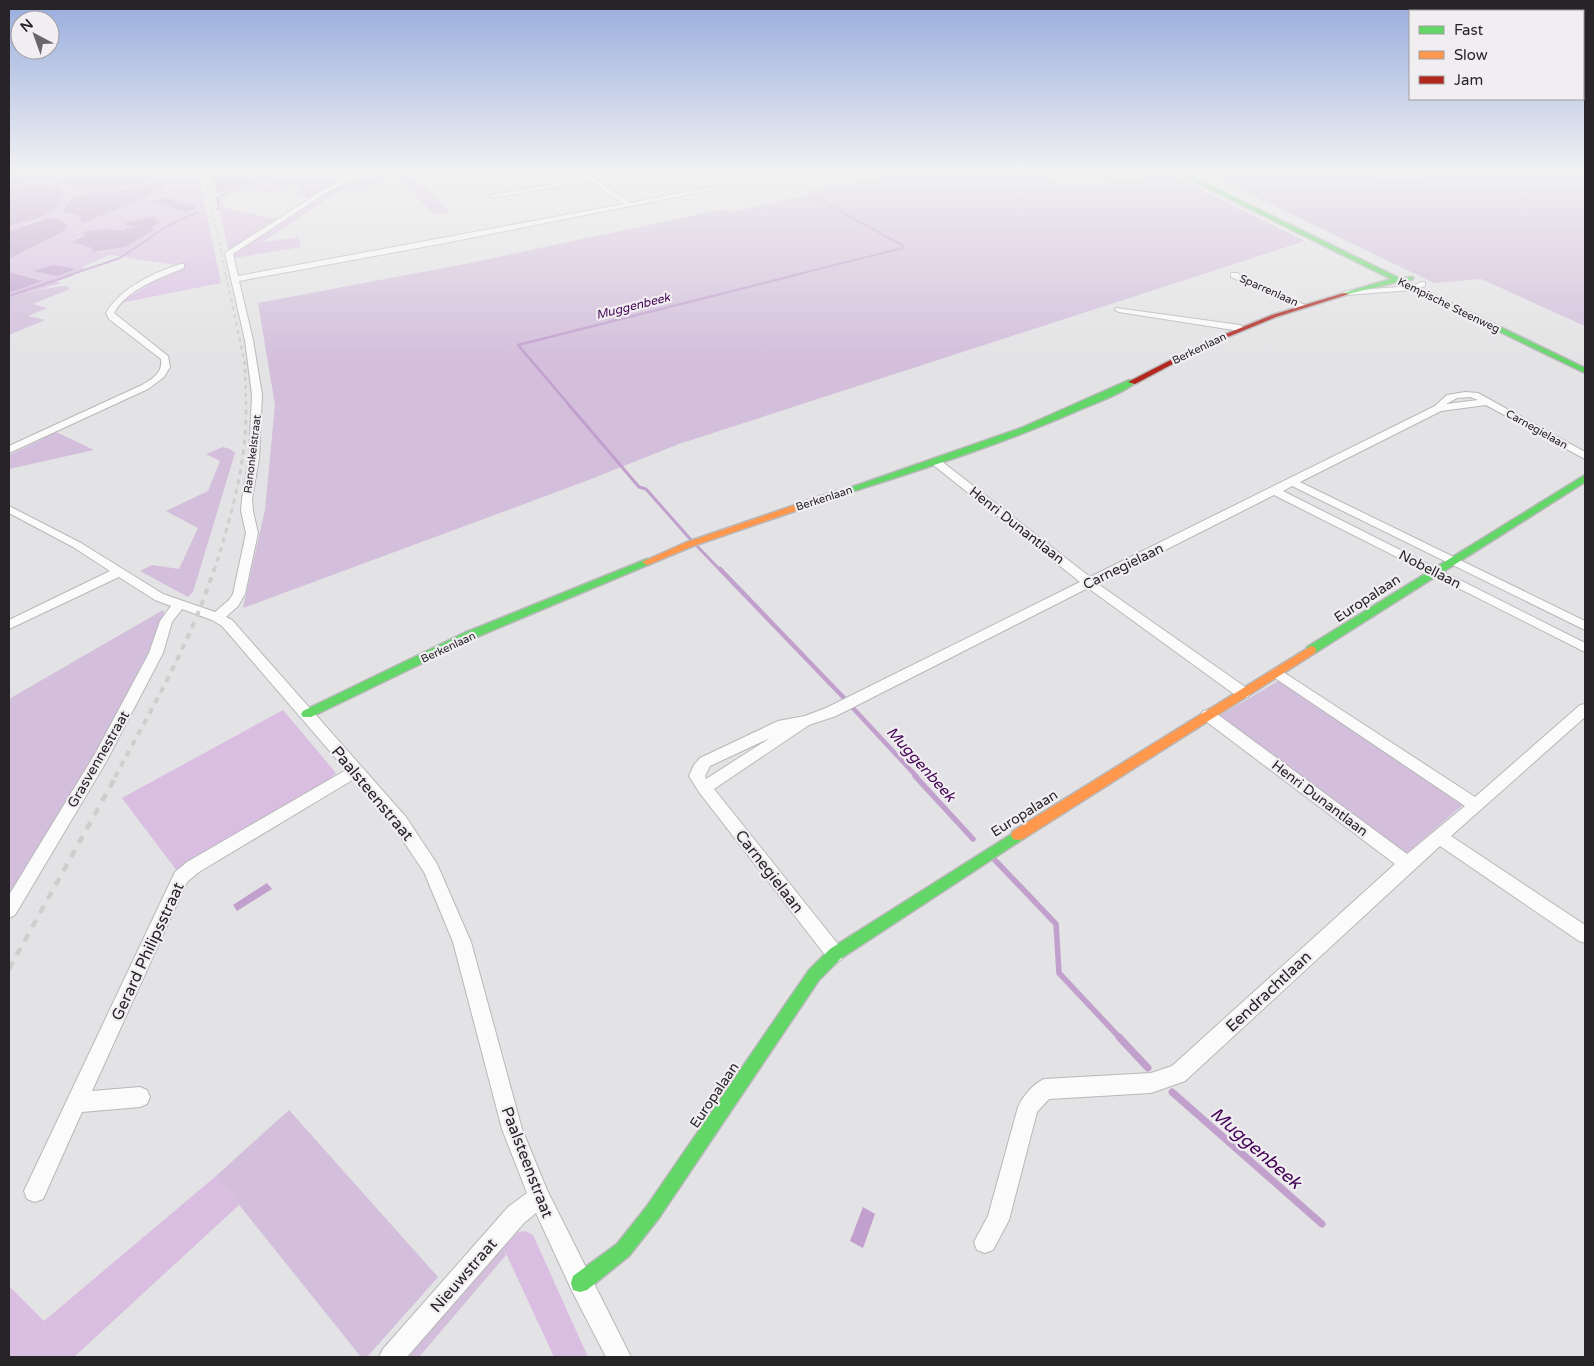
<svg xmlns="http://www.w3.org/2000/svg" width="1594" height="1366" font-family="'Varela Round',sans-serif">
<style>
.green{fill:#d3bedb}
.forest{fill:#d9bee2;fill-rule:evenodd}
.water{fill:#c1a0cd}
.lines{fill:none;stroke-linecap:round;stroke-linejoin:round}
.stream-far5{stroke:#c1a0cd;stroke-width:2}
.stream-far4{stroke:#c1a0cd;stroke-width:2.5}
.stream-far3{stroke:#c1a0cd;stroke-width:3}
.stream-far2{stroke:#c1a0cd;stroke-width:4.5}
.stream-far1{stroke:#c1a0cd;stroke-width:5.5}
.stream{stroke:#c1a0cd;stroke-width:7}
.street-casing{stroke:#b8b7b9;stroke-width:2}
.fast-casing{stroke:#b8b7b9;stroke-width:3}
.slow-casing{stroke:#b8b7b9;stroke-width:3}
.jam-casing{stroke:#b8b7b9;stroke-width:3}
.street{fill:#fbfbfb;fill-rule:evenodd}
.fast{fill:#63d668;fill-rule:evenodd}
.slow{fill:#ff974d;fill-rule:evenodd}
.jam{fill:#b3261e;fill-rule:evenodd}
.rail-far4{stroke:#cecece;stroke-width:2;stroke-dasharray:3 3;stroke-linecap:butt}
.rail-far3{stroke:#cecece;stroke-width:2.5;stroke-dasharray:4 4;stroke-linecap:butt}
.rail-far2{stroke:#cecece;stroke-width:3;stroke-dasharray:5 5;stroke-linecap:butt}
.rail-far1{stroke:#cecece;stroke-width:4;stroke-dasharray:6 6;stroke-linecap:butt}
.rail{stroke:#cecece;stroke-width:4.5;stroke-dasharray:8 8;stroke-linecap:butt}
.labels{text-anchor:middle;stroke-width:4.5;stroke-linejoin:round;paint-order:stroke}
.far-street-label{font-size:11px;fill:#262426;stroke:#f1eef2}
.far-water-label{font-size:12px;font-style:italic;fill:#440455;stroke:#f1eef2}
.street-label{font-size:14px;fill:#262426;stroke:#f1eef2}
.water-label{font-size:15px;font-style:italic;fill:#440455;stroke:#f1eef2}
.near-street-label{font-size:16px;fill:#262426;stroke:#f1eef2}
.near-water-label{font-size:18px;font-style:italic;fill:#440455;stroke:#f1eef2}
</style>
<rect width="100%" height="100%" fill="#e3e2e4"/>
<g class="green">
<path d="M904,172H1039L1054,183L1068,187L1170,174L1305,241L679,444L586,481L243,608L265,510L275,405L258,303L465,264L724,209L728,212L809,195L807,192Z"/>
<path d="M1204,172H1411L1357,179L1363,181L1540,172H1585V326L1481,279L1434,283Z"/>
<path d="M271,218H279L229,250L227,244Z"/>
<path d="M64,286L69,287L70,289L33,304L47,308L28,316L45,320L9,335V298L25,292Z"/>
<path d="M54,431L94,450L9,469V455L43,439L39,438Z"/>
<path d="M223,447L230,449L235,453L193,592L188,597L140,571L152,565L179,569L198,528L166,511L208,491L220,461L206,454Z"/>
<path d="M163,610L164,612L161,628L150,652L78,787L9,899V699Z"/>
<path d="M1278,681L1464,804L1406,854L1219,716Z"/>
<path d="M289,1110L438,1277L367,1357H361L216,1176Z"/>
<path d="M503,1247L506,1255L419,1357H407Z"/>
</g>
<g class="forest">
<path d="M70,172H78L55,180L73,185L148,182L173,172H198L221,283L120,303L156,280L182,266L110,255L82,267L87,269L52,280L62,283L9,298V293L42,280L9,272V259L64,231L41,219L9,231V226L52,212L65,193C51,178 27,184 9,188V186ZM157,181L82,223L79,216L125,189ZM154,218L159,224L152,228L155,229L126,247L97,252L77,238L85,235L83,233C97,227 106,231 119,231C128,231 129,228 137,227L122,224Z"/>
<path d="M211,172H357L310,198L292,195L303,188C286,184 285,192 271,192C256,192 241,190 226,191L251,178L228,173L213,176Z"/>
<path d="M368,172H409L450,212L434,215L397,176L364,190L339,191L261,243L298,237L301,247L234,258V253L248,242L341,185Z"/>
<path d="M1411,172H1540L1363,181L1356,179Z"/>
<path d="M222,196L224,208L271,218L227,244L216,197Z"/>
<path d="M283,710L336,773L331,778L177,871L122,798Z"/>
<path d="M216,1176L239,1205L74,1357H9V1286L44,1321Z"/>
<path d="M525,1231L533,1235L588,1357H554L503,1247L518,1232Z"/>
</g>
<g class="water">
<path d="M9,172H70L9,186Z"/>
<path d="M78,172H173L148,182L105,190L85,191L53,180Z"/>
<path d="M228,173L252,178L226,191L217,193L213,176Z"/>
<path d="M158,181L163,183L164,187L148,197L82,223L79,216L62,211L75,196L125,189Z"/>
<path d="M35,183C47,183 56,184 65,193C62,198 60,204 57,207C49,217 21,222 9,226V188Z"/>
<path d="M167,198L196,207L194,210L183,211L152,201Z"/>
<path d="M156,216L154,219L161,222L152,228L155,229L126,247L93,252L92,248L72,242L85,235L83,233L85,231L108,229L124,231L127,228L135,227L121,224Z"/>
<path d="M48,218C56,218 61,220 67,226L64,231L9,259V231Z"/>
<path d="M53,265L76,269L58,276L33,271Z"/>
<path d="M9,272L43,281L9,293Z"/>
<path d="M267,883L272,889L237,911L233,905Z"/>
<path d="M863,1207L875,1214L863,1248L850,1241Z"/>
</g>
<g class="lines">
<g class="stream-far5">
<path d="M217,209L219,208L217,198L272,172"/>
<path d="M67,276L120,258L169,225L198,212"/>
<path d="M791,276L903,248L902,245L810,195"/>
</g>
<g class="stream-far4">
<path d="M9,296L71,275"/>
<path d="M570,406L518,345L796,275"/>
</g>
<g class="stream-far3">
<path d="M569,405L639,487L646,489L692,541"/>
<path d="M696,545L721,571"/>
</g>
<g class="stream-far2">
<path d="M720,569L844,698"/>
<path d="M852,707L917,777"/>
</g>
<g class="stream-far1">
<path d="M915,776L973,839"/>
<path d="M993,858L1056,924L1059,973L1120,1038"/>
</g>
<g class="stream">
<path d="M1119,1037L1148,1068"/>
<path d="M1172,1092L1322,1224"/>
</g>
<g class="street-casing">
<g id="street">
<path d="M358,172H366L324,194L233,254L238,276L624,204L590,181L492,198L489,196L585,178L588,175L592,177L618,172H632L596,180L631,203L787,172H800L445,243L239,281L253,340L262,395L259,458L252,499L253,511L258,533L245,594L238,606L226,617L232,620L406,817L437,864L471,942L522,1129L547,1190L631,1357H606L572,1291L536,1213L524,1223L407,1357H379L383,1349L508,1207L527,1193L502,1129L453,942L424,872L394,827L354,779L199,872L187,882L92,1091L140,1087L147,1090L150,1097L147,1104L140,1107L82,1112L43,1199L35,1202L27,1199L24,1191L175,872L187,862L346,770L222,626L212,620L182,609L172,622L163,653L106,762L15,915L9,918V895L95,754L149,653L160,621L171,606L155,600L119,577L9,629V620L110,571L73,547L9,513V506L81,543L163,594L215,612L229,600L233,594L246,533L241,511L242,499L249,458L252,395L245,340L225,253L320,192Z"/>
<path d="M481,172H495L469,178L466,176Z"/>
<path d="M181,264H184V268C160,278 127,289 114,313L168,356L170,367L164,377L148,389L9,453V446L142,385C152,379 163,373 161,359L109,319L106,313C120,288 155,272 181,264Z"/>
<path d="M1231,273H1237L1307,306L1300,308L1231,277Z"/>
<path d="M1422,282H1425V286L1412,290L1346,295L1342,293L1346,291L1411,286Z"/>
<path d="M1116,308L1240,325L1244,328L1240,331L1119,312L1115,310Z"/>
<path d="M1465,392L1478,393L1585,452V459L1486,405L1441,411L1300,482L1585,621V630L1292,486L1283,491L1585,643V652L1274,495L1098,584L1248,689L1250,693L1248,697H1238L1088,588L836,716L809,725L714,789L841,948L844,954L841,960L835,962L829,960L699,792L689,776L694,765L700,758L778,721L805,716L826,708L1080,582L932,464L931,462L932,460H940L1090,577L1435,406L1447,395ZM1470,397L1478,400L1446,404L1457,398ZM770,738L706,779L705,776L710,766Z"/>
<path d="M1277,668L1475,797L1580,705L1585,704V717L1451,836L1585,925V943L1579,941L1440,846L1185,1081L1151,1093L1049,1099L1037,1112L1009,1220L993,1250L985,1253L977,1250L974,1242L988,1216L1018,1107C1023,1096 1033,1084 1044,1079L1151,1073L1172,1066L1395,864L1203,719L1201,715L1203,711L1208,710L1213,711L1407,854L1465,806L1272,676L1270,673L1272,670Z"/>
</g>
</g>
<g class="fast-casing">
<g id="fast">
<path d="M1176,172H1182L1399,278L1413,277V279L1405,281L1585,368V373L1397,282L1344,295V293L1391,279Z"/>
<path d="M1129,380L1136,382C1122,394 1095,403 1077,411C1000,445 919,470 839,496H833L832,494L1021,428Z"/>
<path d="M1585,475V482L1315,653H1307L1306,650L1307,647Z"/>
<path d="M647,559L652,562L650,564L472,639L311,717H303L301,714L303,711L464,633Z"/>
<path d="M1018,830L1023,831L1025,835L1023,839L840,959L819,980L659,1218L629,1256L587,1290L580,1292L573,1290L571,1283L573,1276L617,1244L647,1206L809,970L830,949Z"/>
</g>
</g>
<g class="slow-casing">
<g id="slow">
<path d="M836,491L839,492V496L693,546L650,564L647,565L642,562L687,542Z"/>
<path d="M1311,646L1315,647L1316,650L1315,653L1023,839L1018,840L1013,839L1011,835L1013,831Z"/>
</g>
</g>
<g class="jam-casing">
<path id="jam" d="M1344,293L1349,294L1276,317L1208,345L1135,384L1128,382L1204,343L1272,315Z"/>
</g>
<use href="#street" class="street"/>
<use href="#fast" class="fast"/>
<use href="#slow" class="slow"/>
<use href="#jam" class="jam"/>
<path class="rail-far4" d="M204,172L226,276"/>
<path class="rail-far3" d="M226,275L245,365L246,406"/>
<path class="rail-far2" d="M214,571C231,517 247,462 246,405"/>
<path class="rail-far1" d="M115,777C151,710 191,642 214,569"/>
<path class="rail" d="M9,969L116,776"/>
</g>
<linearGradient id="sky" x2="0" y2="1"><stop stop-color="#98acdd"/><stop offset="0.47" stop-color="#f2f2f3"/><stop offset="1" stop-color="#f2f2f3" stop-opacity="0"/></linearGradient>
<rect width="1594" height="363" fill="url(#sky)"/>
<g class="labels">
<g class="far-street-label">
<text transform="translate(1269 290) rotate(24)" y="4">Sparrenlaan</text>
<text transform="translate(1449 305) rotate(26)" y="4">Kempische Steenweg</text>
<text transform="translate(1199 348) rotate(-26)" y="4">Berkenlaan</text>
<text transform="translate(1537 429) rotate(29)" y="4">Carnegielaan</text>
<text transform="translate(252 454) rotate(-83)" y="4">Ranonkelstraat</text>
<text transform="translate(824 498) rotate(-18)" y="4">Berkenlaan</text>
<text transform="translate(448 647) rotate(-25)" y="4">Berkenlaan</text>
</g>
<g class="far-water-label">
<text transform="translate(633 306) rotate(-14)" y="4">Muggenbeek</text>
</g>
<g class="street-label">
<text transform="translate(1017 525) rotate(38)" y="5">Henri Dunantlaan</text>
<text transform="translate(1123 566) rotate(-26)" y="5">Carnegielaan</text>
<text transform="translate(1430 569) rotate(27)" y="5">Nobellaan</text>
<text transform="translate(1367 598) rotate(-33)" y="5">Europalaan</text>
<text transform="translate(98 759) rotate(-60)" y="5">Grasvennestraat</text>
<text transform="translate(1320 798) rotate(37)" y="5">Henri Dunantlaan</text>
<text transform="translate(1024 813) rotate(-32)" y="5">Europalaan</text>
<text transform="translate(714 1095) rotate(-56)" y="5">Europalaan</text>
</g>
<g class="water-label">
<text transform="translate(921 764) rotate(48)" y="5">Muggenbeek</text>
</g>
<g class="near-street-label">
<text transform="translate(373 793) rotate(50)" y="6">Paalsteenstraat</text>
<text transform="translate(770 871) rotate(52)" y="6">Carnegielaan</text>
<text transform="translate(147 951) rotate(-65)" y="6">Gerard Philipsstraat</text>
<text transform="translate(1268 991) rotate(-43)" y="6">Eendrachtlaan</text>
<text transform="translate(528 1162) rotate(69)" y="6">Paalsteenstraat</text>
<text transform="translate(463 1275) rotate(-49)" y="6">Nieuwstraat</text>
</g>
<g class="near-water-label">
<text transform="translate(1256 1148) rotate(41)" y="6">Muggenbeek</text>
</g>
</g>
<rect width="1594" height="1366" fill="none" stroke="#262426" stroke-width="20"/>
<rect x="1409" y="10" width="175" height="90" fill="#f1eef2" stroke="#a09da0"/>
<rect x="1419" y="26" width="25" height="8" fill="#63d668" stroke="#a09da0"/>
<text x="1454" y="35" font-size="15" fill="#262426">Fast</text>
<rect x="1419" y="51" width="25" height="8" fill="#ff974d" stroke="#a09da0"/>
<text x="1454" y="60" font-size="15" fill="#262426">Slow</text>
<rect x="1419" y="76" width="25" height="8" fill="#b3261e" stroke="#a09da0"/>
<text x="1454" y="85" font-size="15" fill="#262426">Jam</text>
<g transform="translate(35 35) rotate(319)"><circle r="24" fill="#f1eef2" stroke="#a09da0"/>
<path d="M0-4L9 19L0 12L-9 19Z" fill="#686668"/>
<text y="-8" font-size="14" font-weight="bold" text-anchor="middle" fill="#262426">N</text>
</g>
</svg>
